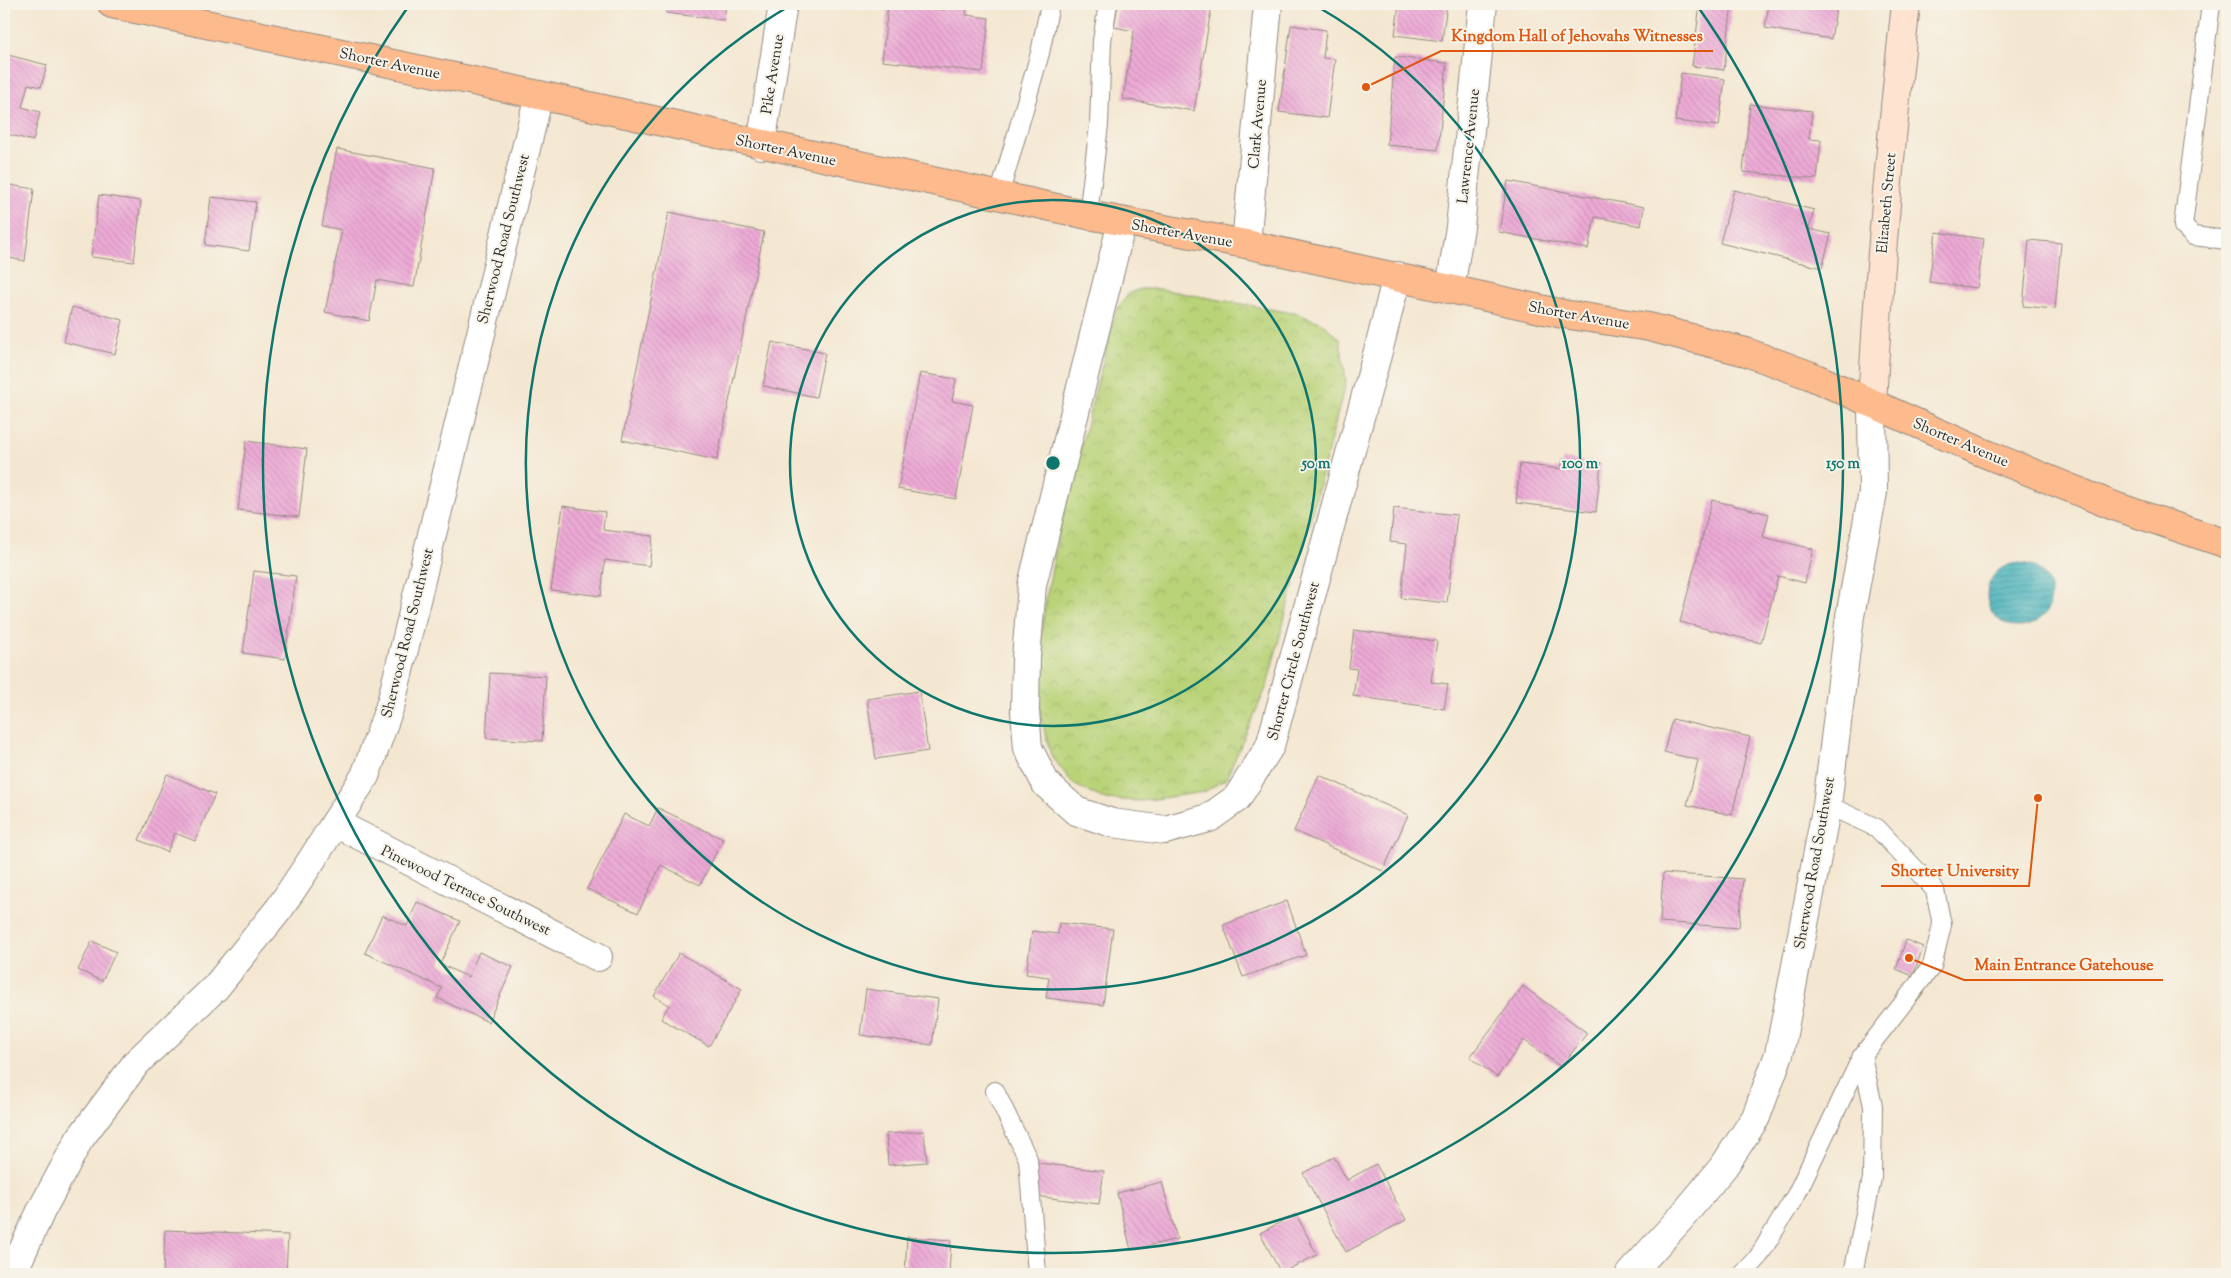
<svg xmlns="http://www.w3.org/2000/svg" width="2231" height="1278" font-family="'Sorts Mill Goudy',serif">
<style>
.park{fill:url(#park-crowns);stroke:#727f52}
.water{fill:url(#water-rules);stroke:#356d72}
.building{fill:url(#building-back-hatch)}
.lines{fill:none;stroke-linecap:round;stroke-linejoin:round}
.lane-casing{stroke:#90897e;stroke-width:20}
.street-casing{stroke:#90897e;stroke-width:30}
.secondary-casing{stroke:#90897e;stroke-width:30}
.primary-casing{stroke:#90897e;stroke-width:30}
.lane{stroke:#fff;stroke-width:18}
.street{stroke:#fff;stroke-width:28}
.secondary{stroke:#fee3d1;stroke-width:28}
.primary{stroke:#fcba8d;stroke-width:28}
.ring{fill:none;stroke:#0f766e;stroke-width:2.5}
.labels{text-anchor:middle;stroke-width:4;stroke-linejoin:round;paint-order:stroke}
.street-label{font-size:15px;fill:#2b2b2b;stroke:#f7f3e8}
.centre{fill:#0f766e;stroke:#f7f3e8;stroke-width:2.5}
.ring-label{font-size:15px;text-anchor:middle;font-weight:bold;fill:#0f766e;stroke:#f7f3e8;stroke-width:4;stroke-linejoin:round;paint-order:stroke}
.leader{fill:none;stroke:#df570e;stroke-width:2}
.callout-dot{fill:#df570e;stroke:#f7f3e8;stroke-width:2}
.callout-label{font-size:16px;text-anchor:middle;font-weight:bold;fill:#df570e;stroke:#f7f3e8;stroke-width:4;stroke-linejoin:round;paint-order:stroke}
</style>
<defs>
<pattern id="park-crowns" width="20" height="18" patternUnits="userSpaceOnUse" patternTransform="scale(1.25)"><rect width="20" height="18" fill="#b9d378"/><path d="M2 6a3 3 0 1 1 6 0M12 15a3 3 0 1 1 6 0" fill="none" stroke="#9fb568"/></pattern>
<pattern id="water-rules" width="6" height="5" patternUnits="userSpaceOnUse" patternTransform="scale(1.25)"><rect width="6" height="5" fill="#3fafba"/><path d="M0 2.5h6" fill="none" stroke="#358f97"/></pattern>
<pattern id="building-back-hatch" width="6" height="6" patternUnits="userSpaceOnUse" patternTransform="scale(1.25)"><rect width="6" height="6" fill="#edaad6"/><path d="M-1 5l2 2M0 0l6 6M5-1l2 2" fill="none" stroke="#cb92b8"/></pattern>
</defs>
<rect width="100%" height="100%" fill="#f7f3e8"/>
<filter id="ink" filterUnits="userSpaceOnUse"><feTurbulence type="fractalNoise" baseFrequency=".02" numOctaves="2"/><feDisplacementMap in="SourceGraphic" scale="10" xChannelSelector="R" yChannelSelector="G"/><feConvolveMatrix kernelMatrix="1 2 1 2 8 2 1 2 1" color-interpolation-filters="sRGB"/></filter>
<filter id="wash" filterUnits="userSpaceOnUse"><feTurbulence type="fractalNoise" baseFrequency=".0096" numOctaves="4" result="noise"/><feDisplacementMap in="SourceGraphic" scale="20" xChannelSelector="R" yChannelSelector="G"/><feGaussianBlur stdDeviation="1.12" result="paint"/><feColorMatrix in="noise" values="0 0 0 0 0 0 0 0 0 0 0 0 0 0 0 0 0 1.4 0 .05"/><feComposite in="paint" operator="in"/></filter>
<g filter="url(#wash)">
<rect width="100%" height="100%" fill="#f4e7d1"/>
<path class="park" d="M1141,289H1159L1298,314L1322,323L1340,339L1346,381L1267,686L1226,779L1204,792L1141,801L1104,799L1073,784L1051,755L1041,718L1036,674L1046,599L1060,527L1116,311L1129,293Z"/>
<circle class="water" cx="2019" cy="595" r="32"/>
<g id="blocks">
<g class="building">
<path d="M667,4H726L724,20L666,13Z"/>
<path d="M888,4L945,10L946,4H967L966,15L989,18L983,72L882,61Z"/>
<path d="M1118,4H1212L1194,111L1123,99L1134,31L1114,27Z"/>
<path d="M1399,4H1447L1442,41L1395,35Z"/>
<path d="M1700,4H1732L1724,70L1692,66Z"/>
<path d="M1769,4H1837L1831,39L1765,28Z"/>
<path d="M1291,25L1326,30L1323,58L1335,59L1327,118L1279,112Z"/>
<path d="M4,54L47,65L41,87L28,84L22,107L40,112L33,141L4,133Z"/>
<path d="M1395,57L1447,63L1438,150L1387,145Z"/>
<path d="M1681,73L1725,79L1719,126L1675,121Z"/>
<path d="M1750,104L1812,111L1809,139L1821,140L1817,179L1743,172Z"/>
<path d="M337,149L435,168L414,287L377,280L369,321L325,312L342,230L322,226Z"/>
<path d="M1508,181L1644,207L1641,226L1595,217L1588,249L1499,232Z"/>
<path d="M4,184L34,189L25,261L4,257Z"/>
<path d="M1734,190L1814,210L1809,229L1831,234L1822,268L1720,243Z"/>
<path d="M99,195L141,201L134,262L91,257Z"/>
<path d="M211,197L256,202L249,251L205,245Z"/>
<path d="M669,212L764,232L717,460L622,440Z"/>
<path d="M1936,232L1984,239L1977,288L1929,282Z"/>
<path d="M2029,240L2061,243L2055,309L2023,306Z"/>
<path d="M4,295L9,296L5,324L4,323Z"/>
<path d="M72,307L123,320L115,354L64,342Z"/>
<path d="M772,342L825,353L816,397L763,386Z"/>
<path d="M920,373L956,379L952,401L973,405L956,499L898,489Z"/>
<path d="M246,441L307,449L299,517L238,510Z"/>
<path d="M1563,459L1601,463L1596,512L1516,503L1520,464L1561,469Z"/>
<path d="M1712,500L1769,514L1763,537L1813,549L1805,583L1778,576L1761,643L1680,622Z"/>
<path d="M563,506L605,512L603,530L653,536L649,566L605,560L601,596L551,590Z"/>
<path d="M1394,508L1457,515L1447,603L1401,598L1407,544L1390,542Z"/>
<path d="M254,571L296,576L285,659L243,653Z"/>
<path d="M1354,630L1437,641L1431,682L1448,684L1444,709L1353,696L1357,669L1349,668Z"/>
<path d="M490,673L546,676L542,741L486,738Z"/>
<path d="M919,691L928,751L876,759L867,699Z"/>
<path d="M1672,719L1750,737L1732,815L1687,805L1698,760L1664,752Z"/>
<path d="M167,774L215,794L195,841L175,833L167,852L139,840Z"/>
<path d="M1319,775L1408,815L1383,871L1294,831Z"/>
<path d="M658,808L723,839L700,885L661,865L638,913L587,889L624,814L649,826Z"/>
<path d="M1663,873L1743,879L1739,928L1660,922Z"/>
<path d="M1287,901L1306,955L1243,977L1223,925Z"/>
<path d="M417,902L460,921L440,964L468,977L479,952L513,967L488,1022L437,998L442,988L365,953L382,915L407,926Z"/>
<path d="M1059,923L1113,929L1103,1005L1046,998L1049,977L1026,974L1032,931L1058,934Z"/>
<path d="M1906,940L1923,947L1913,976L1896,969Z"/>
<path d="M92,941L116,952L102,981L78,970Z"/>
<path d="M679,953L742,989L709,1046L661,1019L669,1005L654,996Z"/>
<path d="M1523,986L1587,1033L1561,1067L1524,1040L1497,1077L1470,1057Z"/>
<path d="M866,989L938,999L932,1045L860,1035Z"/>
<path d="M924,1131L927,1162L888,1165L886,1134Z"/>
<path d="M1334,1157L1347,1180L1376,1164L1406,1220L1346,1252L1303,1173Z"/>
<path d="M1030,1162L1104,1171L1099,1204L1026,1195Z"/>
<path d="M1162,1182L1177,1239L1131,1250L1117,1193Z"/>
<path d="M1296,1214L1317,1255L1281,1273L1260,1233Z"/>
<path d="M165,1230L288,1235L286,1274H163Z"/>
<path d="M907,1237L951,1240L949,1274H905Z"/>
</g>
</g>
</g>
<g filter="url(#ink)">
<use href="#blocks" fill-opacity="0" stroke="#90897e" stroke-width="1"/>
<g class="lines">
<g class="lane-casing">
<g id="lane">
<path d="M2211,4L2183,226L2193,236L2227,240"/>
<path d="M999,196L1040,53L1050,4"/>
<path d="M1088,215L1099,125L1102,41L1108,4"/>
<path d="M995,1091L1028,1159L1037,1274"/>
<path d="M1743,1274L1757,1259L1796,1195L1862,1056L1932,966L1942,925L1935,890L1877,828L1827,805"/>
<path d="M1853,1274L1872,1178L1873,1106L1862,1056"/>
</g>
</g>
<g class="street-casing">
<g id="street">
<path d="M761,145L783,4"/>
<path d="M1122,222L1032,585L1026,658L1025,711L1028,748L1046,784L1076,811L1112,823L1165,830L1209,818L1237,798L1270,746L1380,344L1397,276"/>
<path d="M1246,244L1268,4"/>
<path d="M1450,289L1460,227L1483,4"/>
<path d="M335,823L598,957"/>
<path d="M12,1274L41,1211L79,1140L137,1062L216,987L279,909L311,861L365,776L391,703L539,95"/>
<path d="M1630,1274L1680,1219L1724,1166L1756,1117L1779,1054L1827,805L1850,616L1873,492L1872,404"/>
</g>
</g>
<g class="secondary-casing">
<path id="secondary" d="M1872,404C1879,270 1891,137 1906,4"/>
</g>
<g class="primary-casing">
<path id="primary" d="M112,4L539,95L1088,215L1246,244L1563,314L1649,327L1746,352L1809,375L1979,451L2114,506L2227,544"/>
</g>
<use href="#lane" class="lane"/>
<use href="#street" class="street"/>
<use href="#secondary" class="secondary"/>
<use href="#primary" class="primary"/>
</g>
</g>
<g class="ring">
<circle cx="1053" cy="463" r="263"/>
<path d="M1313 4A527 527 0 1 1 793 4"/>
<path d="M1696 4A790 790 0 1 1 410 4"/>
</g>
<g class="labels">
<g class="street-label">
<text transform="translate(390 63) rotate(12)" y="5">Shorter Avenue</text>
<text transform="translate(772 74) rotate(-81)" y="5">Pike Avenue</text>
<text transform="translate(1257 124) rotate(-85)" y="5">Clark Avenue</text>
<text transform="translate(1468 146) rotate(-84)" y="5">Lawrence Avenue</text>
<text transform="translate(786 150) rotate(12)" y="5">Shorter Avenue</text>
<text transform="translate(1886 203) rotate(-85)" y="5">Elizabeth Street</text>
<text transform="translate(1182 233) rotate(10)" y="5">Shorter Avenue</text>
<text transform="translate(503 239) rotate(-76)" y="5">Sherwood Road Southwest</text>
<text transform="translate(1579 315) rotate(10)" y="5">Shorter Avenue</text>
<text transform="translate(1961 442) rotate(23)" y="5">Shorter Avenue</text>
<text transform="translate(407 633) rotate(-76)" y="5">Sherwood Road Southwest</text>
<text transform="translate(1293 661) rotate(-75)" y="5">Shorter Circle Southwest</text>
<text transform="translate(1814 863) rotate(-80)" y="5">Sherwood Road Southwest</text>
<text transform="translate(466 890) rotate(26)" y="5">Pinewood Terrace Southwest</text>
</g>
</g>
<circle cx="1053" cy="463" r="8" class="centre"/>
<g class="ring-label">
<text x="1316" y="468">50 m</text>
<text x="1580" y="468">100 m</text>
<text x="1843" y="468">150 m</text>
</g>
<path class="leader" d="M1366 87L1441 51H1713M2038 798L2029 886H1881M1909 958L1964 980H2163"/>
<g class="callout-dot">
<circle cx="1366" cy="87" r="5"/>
<circle cx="2038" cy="798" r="5"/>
<circle cx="1909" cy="958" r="5"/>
</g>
<g class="callout-label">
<text x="1577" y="41">Kingdom Hall of Jehovahs Witnesses</text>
<text x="1955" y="876">Shorter University</text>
<text x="2064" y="970">Main Entrance Gatehouse</text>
</g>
<rect width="2231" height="1278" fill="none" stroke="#f7f3e8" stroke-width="20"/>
</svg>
